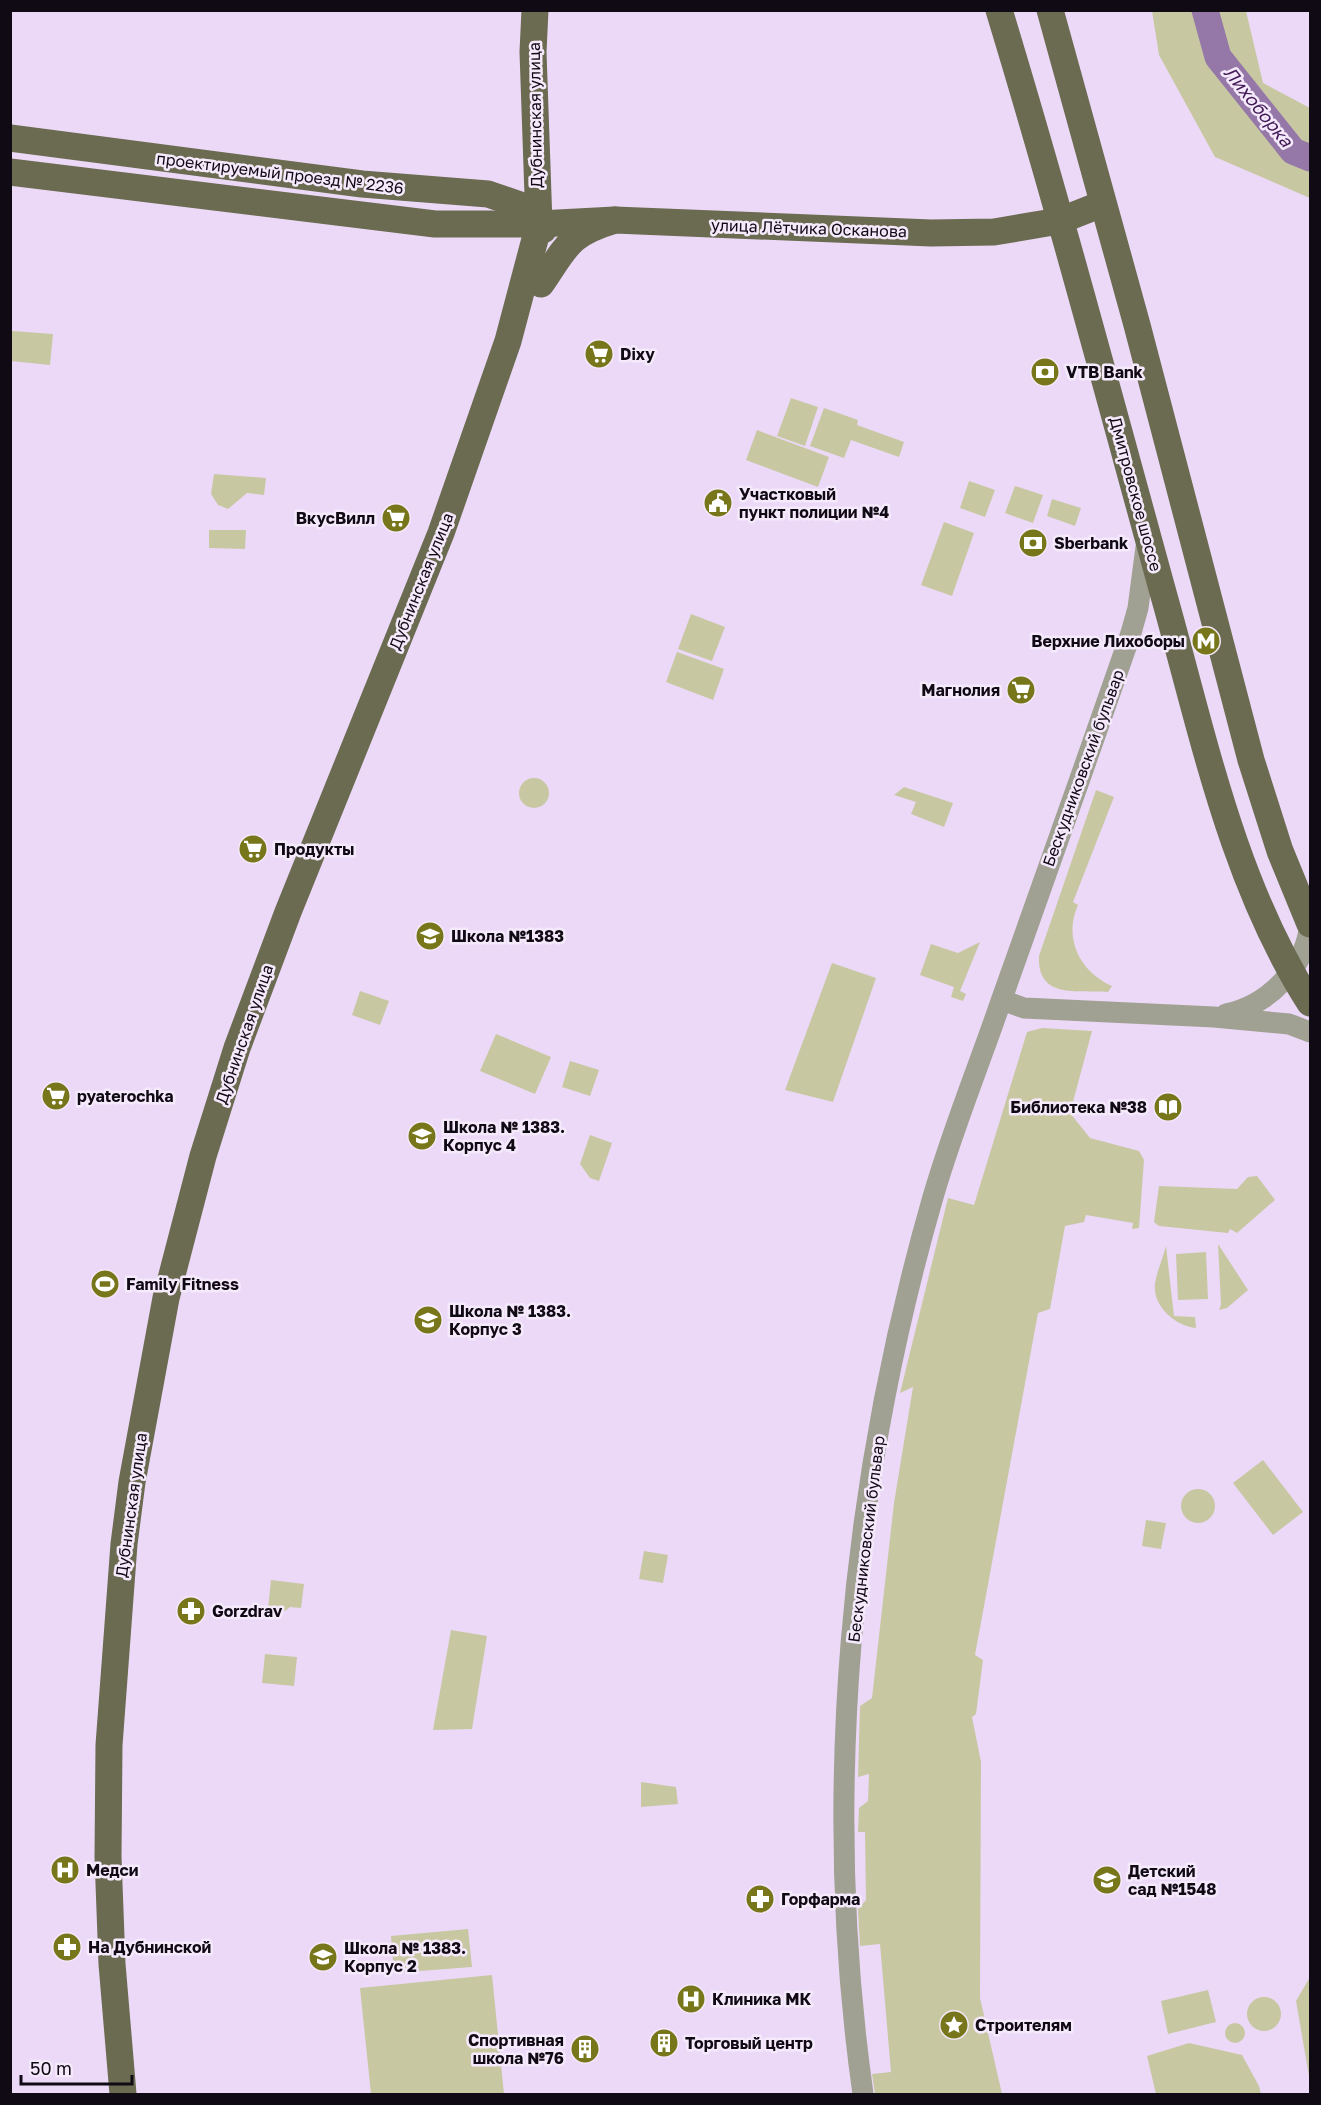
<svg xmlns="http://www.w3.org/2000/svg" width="1321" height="2105" font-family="'Golos Text',sans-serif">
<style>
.green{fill:#c7c8a2}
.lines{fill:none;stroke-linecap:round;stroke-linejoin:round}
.river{stroke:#9578a7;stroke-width:27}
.minor{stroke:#a0a192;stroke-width:21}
.major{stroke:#6a6b50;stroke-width:27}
.labels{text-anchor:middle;stroke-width:5;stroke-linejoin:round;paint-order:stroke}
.street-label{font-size:16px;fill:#100a14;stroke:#f5eafc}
.poi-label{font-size:16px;font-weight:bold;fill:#100a14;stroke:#f5eafc;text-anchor:start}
.water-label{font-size:18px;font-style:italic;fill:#421a56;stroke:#f5eafc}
</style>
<rect width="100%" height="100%" fill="#ecd9f8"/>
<g class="green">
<path d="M1152,11H1246L1263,83L1310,108V198L1215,157L1159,55Z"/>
<path d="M12,331L53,334L50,365L11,361Z"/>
<path d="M791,398L818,407L805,446L777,436Z"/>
<path d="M824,408L858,420L857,425L904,442L899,457L851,440L844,458L810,446Z"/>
<path d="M757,430L829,457L818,487L746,460Z"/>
<path d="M214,474L266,478L264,495L247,493L228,509L218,505L211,494Z"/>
<path d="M969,481L995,490L985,517L960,508Z"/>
<path d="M1015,486L1043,495L1033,523L1005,513Z"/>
<path d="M1052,499L1081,508L1075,526L1047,516Z"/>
<path d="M944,522L974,533L952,596L921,585Z"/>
<path d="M209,530H246L245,549L209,548Z"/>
<path d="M691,614L725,627L712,661L678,649Z"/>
<path d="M677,652L724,669L713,700L666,682Z"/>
<circle cx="534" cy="793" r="15"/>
<path d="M904,787L953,803L944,827L911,814L916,802L894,795Z"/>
<path d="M1096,790L1114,797L1073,902L1078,905C1063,938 1080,972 1112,986L1108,992C1076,990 1037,999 1039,956Z"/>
<path d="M980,942L960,991L966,994L963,1001L951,997L954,987L920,975L931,944L958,953Z"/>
<path d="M832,963L876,978L833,1102L785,1090Z"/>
<path d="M360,991L389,1001L380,1025L352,1015Z"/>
<path d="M1042,1028L1092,1031L1070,1113L1090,1138L1139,1151L1144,1160L1139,1228L1132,1229L1133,1223L1086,1215L1084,1222L1065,1226L1050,1309L1038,1313L975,1655L983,1660L976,1714L972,1717L981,1762L980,1998L1002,2094H875L872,2074L891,2072L880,1944L860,1946L858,1909L866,1900L865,1832H858L859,1808L868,1801L869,1774L858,1777L860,1706L872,1698L894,1503L913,1387L900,1393L948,1198L974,1205L1027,1032Z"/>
<path d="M496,1034L551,1057L535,1094L480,1071Z"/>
<path d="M570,1061L599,1070L590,1096L562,1087Z"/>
<path d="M590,1135L612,1143L599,1181L590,1178L580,1164Z"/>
<path d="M1257,1176L1275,1200L1237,1233L1230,1229L1228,1233L1159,1226L1154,1222L1159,1186L1237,1189L1248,1177Z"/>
<path d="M1218,1244L1248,1290L1227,1308L1219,1310L1221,1305Z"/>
<path d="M1166,1246L1174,1316L1195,1317L1196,1328C1175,1326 1152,1306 1155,1283C1157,1271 1163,1258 1166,1246Z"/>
<path d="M1206,1252L1208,1299L1178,1300L1176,1254Z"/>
<path d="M1263,1460L1303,1512L1273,1535L1233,1483Z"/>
<circle cx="1198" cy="1506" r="17"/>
<path d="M1146,1520L1166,1523L1161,1549L1142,1546Z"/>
<path d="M644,1551L668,1555L663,1583L639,1579Z"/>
<path d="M271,1580L304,1584L301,1608L290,1607L285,1611L268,1609Z"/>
<path d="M451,1630L487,1636L472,1729L433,1730Z"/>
<path d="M265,1654L297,1657L294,1686L262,1683Z"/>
<path d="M641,1782L676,1787L678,1804L641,1807Z"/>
<path d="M468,1929L472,1967L394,1973L391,1936Z"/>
<path d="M492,1975L504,2094H371L360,1988Z"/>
<path d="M1310,1977V2082L1296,2001Z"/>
<path d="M1208,1990L1216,2022L1168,2034L1161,2001Z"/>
<circle cx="1264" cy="2014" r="17"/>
<circle cx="1235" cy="2033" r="10"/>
<path d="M1189,2043L1242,2055L1259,2086L1261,2094H1156L1147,2056Z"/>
</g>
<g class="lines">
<path class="river" d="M1205,10L1218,57L1293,151L1310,158"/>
<g class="minor">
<path d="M1002,1000L1024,1008L1214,1017L1289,1024L1310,1032"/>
<path d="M1226,1014C1269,1005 1307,966 1310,922"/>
<path d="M863,2094C821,1798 850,1485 933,1197C952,1131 978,1068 1000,1004C1044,880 1088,757 1131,633L1138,608L1146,547"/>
</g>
<g class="major">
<path d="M999,10C1058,204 1110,400 1164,596C1203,734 1232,881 1310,1003"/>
<path d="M1050,10L1137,325L1251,760L1280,851L1310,924"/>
<path d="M10,138L362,184L488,194L523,206L532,212L543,230"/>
<path d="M10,172L435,224H539L615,220"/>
<path d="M541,284C567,246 568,234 615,220L931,233L994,232L1059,221L1102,204"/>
<path d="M123,2094L112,1964L108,1857L109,1745L124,1544L132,1482L166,1298L203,1156L237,1048L288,912L441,533L508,341L539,224L533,52L535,10"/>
</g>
</g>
<defs>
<g id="supermarket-disc" transform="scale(1.5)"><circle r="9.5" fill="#78761b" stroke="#f5eafc"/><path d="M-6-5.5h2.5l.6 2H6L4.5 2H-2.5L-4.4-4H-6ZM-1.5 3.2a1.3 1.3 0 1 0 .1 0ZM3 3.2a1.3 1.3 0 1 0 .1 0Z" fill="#fff"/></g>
<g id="bank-disc" transform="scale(1.5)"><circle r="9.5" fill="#78761b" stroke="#f5eafc"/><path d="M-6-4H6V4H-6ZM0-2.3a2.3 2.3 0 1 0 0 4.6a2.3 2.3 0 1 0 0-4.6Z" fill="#fff"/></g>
<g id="civic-disc" transform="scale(1.5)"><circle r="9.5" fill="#78761b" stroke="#f5eafc"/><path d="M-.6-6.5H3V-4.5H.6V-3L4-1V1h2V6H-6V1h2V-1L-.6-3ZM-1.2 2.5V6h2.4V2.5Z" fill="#fff"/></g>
<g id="metro-disc" transform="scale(1.5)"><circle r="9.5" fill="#78761b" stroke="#f5eafc"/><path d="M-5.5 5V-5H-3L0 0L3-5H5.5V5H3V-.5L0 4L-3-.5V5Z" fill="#fff"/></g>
<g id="school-disc" transform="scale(1.5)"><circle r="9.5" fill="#78761b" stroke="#f5eafc"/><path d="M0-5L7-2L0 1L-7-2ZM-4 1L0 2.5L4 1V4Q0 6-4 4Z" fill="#fff"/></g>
<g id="library-disc" transform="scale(1.5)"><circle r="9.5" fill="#78761b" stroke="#f5eafc"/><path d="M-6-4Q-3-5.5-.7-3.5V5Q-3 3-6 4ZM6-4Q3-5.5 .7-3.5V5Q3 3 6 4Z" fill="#fff"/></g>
<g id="stadium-disc" transform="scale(1.5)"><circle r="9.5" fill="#78761b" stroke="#f5eafc"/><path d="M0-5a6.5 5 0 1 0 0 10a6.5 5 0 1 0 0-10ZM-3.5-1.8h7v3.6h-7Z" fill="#fff"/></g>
<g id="pharmacy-disc" transform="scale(1.5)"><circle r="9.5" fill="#78761b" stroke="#f5eafc"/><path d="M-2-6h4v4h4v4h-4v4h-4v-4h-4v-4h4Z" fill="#fff"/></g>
<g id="hospital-disc" transform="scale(1.5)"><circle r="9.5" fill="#78761b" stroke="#f5eafc"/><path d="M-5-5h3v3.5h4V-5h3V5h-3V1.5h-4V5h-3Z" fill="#fff"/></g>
<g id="sight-disc" transform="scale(1.5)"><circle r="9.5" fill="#78761b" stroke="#f5eafc"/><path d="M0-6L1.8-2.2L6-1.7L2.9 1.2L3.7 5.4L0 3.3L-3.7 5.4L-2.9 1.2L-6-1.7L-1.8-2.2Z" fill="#fff"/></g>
<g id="building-disc" transform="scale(1.5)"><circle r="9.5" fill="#78761b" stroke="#f5eafc"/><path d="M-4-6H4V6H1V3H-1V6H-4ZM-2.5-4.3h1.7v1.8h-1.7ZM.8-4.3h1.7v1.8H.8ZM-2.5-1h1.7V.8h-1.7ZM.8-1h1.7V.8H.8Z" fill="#fff"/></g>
</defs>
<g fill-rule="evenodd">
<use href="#supermarket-disc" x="599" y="354"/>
<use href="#bank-disc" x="1045" y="372"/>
<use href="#civic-disc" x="718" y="503"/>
<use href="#supermarket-disc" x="396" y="518"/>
<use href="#bank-disc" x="1033" y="543"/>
<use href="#metro-disc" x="1206" y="641"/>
<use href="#supermarket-disc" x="1021" y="690"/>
<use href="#supermarket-disc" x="253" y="849"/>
<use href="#school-disc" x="430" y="936"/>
<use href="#supermarket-disc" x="56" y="1096"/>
<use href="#library-disc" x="1168" y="1107"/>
<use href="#school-disc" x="422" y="1136"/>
<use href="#stadium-disc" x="105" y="1284"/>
<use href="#school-disc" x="428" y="1320"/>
<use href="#pharmacy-disc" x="191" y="1611"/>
<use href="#hospital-disc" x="65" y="1870"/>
<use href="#school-disc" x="1107" y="1880"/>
<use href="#pharmacy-disc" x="760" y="1899"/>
<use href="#pharmacy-disc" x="67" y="1947"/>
<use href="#school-disc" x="323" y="1957"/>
<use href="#hospital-disc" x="691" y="1999"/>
<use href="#sight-disc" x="954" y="2025"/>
<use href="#building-disc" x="664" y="2043"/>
<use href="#building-disc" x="585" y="2049"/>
</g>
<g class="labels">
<g class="street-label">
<text transform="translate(535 115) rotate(-91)" y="6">Дубнинская улица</text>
<text transform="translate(280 173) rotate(7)" y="6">проектируемый проезд № 2236</text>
<text transform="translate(809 228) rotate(2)" y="6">улица Лётчика Осканова</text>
<text transform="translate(1136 494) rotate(75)" y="6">Дмитровское шоссе</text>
<text transform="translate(421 581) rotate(-68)" y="6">Дубнинская улица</text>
<text transform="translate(1083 768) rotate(-70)" y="6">Бескудниковский бульвар</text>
<text transform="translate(244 1034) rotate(-71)" y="6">Дубнинская улица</text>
<text transform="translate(131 1505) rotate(-82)" y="6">Дубнинская улица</text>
<text transform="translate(866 1539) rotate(-83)" y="6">Бескудниковский бульвар</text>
</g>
<g class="poi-label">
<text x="620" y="360">Dixy</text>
<text x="1066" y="378">VTB Bank</text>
<text x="739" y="500">Участковый<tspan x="739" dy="18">пункт полиции №4</tspan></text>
<text x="375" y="524" text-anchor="end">ВкусВилл</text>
<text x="1054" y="549">Sberbank</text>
<text x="1185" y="647" text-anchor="end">Верхние Лихоборы</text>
<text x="1000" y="696" text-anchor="end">Магнолия</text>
<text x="274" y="855">Продукты</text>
<text x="451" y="942">Школа №1383</text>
<text x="77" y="1102">pyaterochka</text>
<text x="1147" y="1113" text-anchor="end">Библиотека №38</text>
<text x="443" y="1133">Школа № 1383.<tspan x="443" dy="18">Корпус 4</tspan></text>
<text x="126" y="1290">Family Fitness</text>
<text x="449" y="1317">Школа № 1383.<tspan x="449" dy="18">Корпус 3</tspan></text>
<text x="212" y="1617">Gorzdrav</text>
<text x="86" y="1876">Медси</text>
<text x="1128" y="1877">Детский<tspan x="1128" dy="18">сад №1548</tspan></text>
<text x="781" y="1905">Горфарма</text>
<text x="88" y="1953">На Дубнинской</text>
<text x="344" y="1954">Школа № 1383.<tspan x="344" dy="18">Корпус 2</tspan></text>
<text x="712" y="2005">Клиника МК</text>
<text x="975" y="2031">Строителям</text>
<text x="564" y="2046" text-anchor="end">Спортивная<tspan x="564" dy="18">школа №76</tspan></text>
<text x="685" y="2049">Торговый центр</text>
</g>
<g class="water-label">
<text transform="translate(1258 107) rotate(51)" y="6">Лихоборка</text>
</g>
</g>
<rect width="1321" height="2105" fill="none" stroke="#100a14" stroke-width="24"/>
<path d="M21 2075v9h111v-9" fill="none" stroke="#100a14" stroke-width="3"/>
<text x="30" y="2075" font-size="18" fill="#100a14" stroke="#f5eafc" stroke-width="4.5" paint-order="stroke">50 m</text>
</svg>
